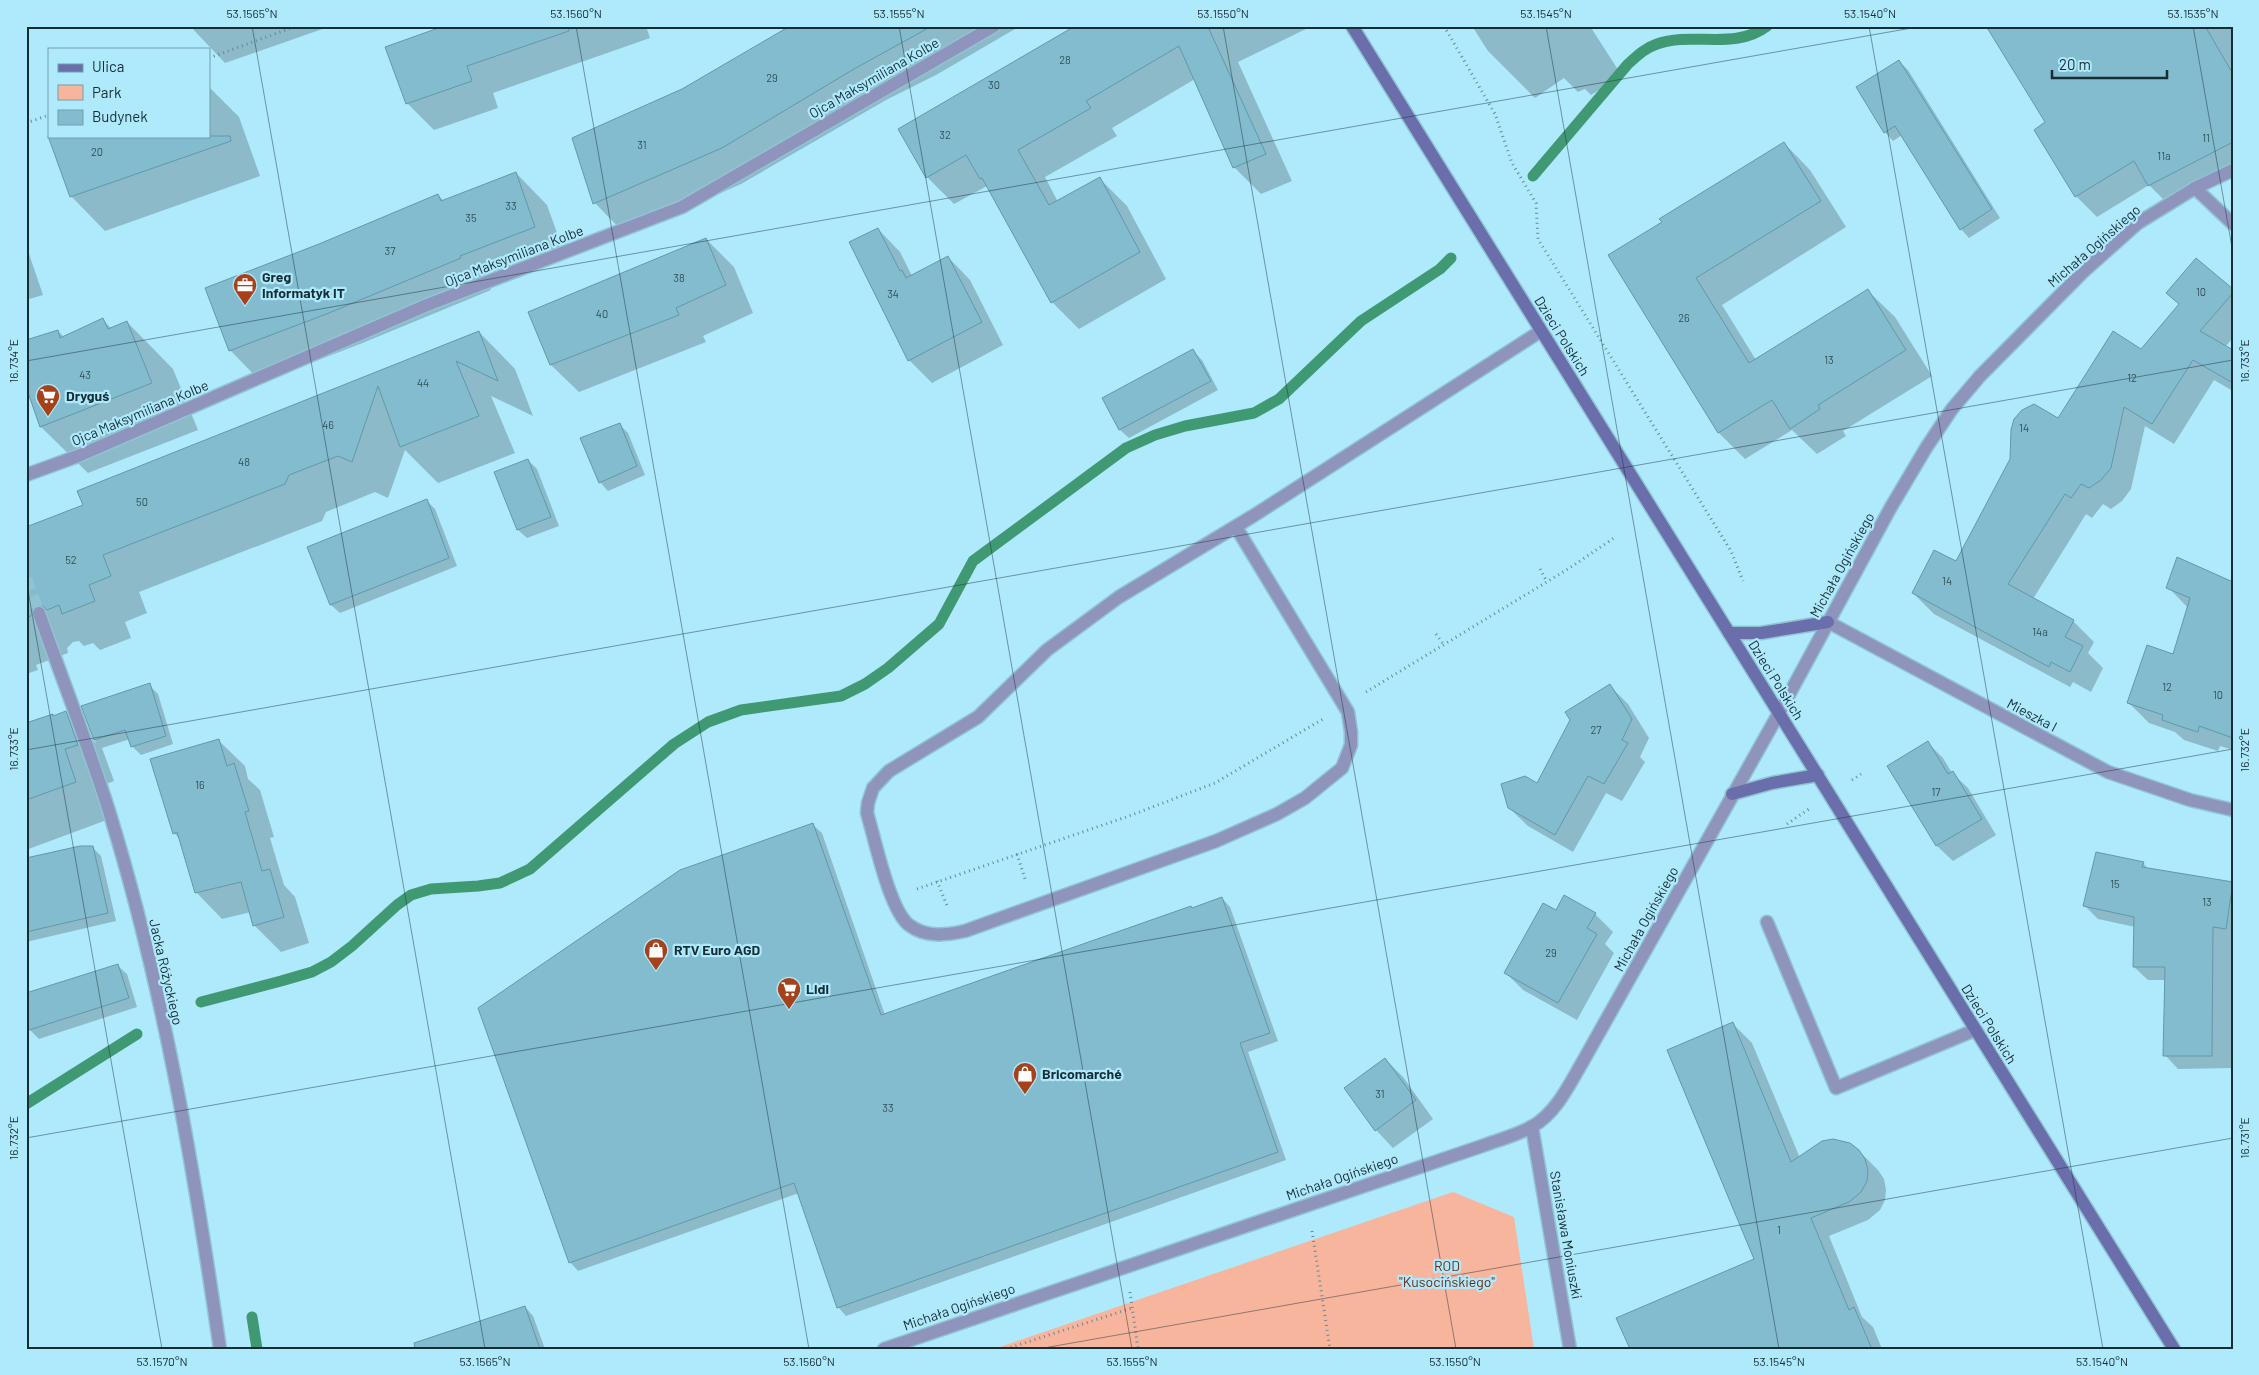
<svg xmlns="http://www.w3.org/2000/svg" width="2259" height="1375" font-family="Barlow,sans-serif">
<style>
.green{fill:#f8b59e}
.shadow{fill:#0003}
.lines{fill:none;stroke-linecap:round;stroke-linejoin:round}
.stream{stroke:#3f9a74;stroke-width:11}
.building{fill:#83bcce;stroke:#6099aa}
.street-tunnel{stroke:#90c3d4;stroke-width:12;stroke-dasharray:12 6;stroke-linecap:butt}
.lane-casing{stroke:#90c3d4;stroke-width:15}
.street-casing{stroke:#90c3d4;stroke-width:15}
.secondary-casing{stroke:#90c3d4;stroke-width:15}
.path{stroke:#638b98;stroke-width:3;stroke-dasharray:1 4;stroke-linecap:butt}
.lane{stroke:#8f94bd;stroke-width:12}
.street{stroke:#8f94bd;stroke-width:12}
.secondary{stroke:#6a6fab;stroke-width:12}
.ticks{fill:none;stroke:#162d34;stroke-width:1;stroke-opacity:0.45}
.labels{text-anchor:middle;stroke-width:4.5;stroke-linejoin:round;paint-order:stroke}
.number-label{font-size:11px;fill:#31515a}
.street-label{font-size:14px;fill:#162d34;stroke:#afe9fc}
.poi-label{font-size:14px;font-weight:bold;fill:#162d34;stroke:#afe9fc;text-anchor:start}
.park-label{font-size:14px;fill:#6d2b13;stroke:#afe9fc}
.neatline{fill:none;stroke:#162d34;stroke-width:2}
.ticks-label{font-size:12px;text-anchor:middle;fill:#162d34}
</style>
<rect width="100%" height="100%" fill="#afe9fc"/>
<path class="green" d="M1453,1192L1514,1217L1534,1349H994Z"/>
<g class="shadow">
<path d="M190,26H331L225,63Z"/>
<path d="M448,26H646L650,38L493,93L498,108L434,130L407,103Z"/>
<path d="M793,26H1020L936,75L886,100L741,184L626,235L595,203L682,90Z"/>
<path d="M1078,26H1312L1238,62L1292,181L1261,194L1234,167L1195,79L1112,128L1117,136L1045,177L1058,202L1100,179L1127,206L1166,279L1079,329L1052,302L987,186L954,204L927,177Z"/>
<path d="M1472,26H1590L1622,76L1591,95L1585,89L1578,92L1564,78L1535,98L1488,51Z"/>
<path d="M1988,26H2233V173L2170,206L2149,185L2097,217L2076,196L2035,130L2047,123Z"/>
<path d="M1899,61L1908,70L2000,218L1969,238L1961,229L1902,135L1893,141L1885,132Z"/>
<path d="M209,87L239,117L260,176L105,231L71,196L209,136Z"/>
<path d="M1784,143L1810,170L1846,227L1722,305L1756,360L1868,291L1895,317L1932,376L1843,431L1846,436L1817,454L1792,430L1745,459L1719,433L1609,256Z"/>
<path d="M516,173L547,205L566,258L490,288L491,290L360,344L261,382L230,350L438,195L444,201Z"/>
<path d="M878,229L900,252L912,276L948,257L970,280L1003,345L932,383L909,360L851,243Z"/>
<path d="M706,239L734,267L753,313L703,336L706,342L579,392L551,365L530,312Z"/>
<path d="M26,245L43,295L26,300Z"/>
<path d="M2233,291V338L2225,347L2233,352V391L2214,380L2174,444L2145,426L2131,489L2122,501L2111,509L2103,504L2092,518L2086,514L2033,599L2073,621L2094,642L2088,653L2103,668L2091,692L2073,682L2070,687L1934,614L1913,593L1956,563L2059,420L2141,350L2180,305L2168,293Z"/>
<path d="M103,320L112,329L127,322L173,369L198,430L88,473L41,427L26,383L58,331L64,337Z"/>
<path d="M479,332L515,369L533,416L491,396L515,453L438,483L405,450L388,498L375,492L326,512L322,521L139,592L147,613L125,622L131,638L100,650L93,643L84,646L79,641L73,642L67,648L68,653L36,665L38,670L26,674V536L85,505Z"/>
<path d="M1193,351L1202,360L1218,390L1129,438L1120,430L1104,399Z"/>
<path d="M619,424L628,433L645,475L608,491L600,482Z"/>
<path d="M528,460L537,469L559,526L527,538L518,530L495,473Z"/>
<path d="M426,500L435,509L457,566L340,613L331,605L309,548Z"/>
<path d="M2233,583V750L2220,746L2218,751L2184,740L2175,732L2149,723L2128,702L2174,655L2188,608L2168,587Z"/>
<path d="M149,685L158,694L173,744L141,755L132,746L130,739L102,748L114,781L101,786L112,818L26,850V725L52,715L54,717L66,713L96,743L83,707Z"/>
<path d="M1610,686L1628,704L1649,738L1640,757L1645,762L1622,801L1606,793L1573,852L1528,826L1509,808L1538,785Z"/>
<path d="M218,740L245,766L248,779L260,790L274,837L270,838L284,885L295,897L309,943L281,952L254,925L251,912L222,919L196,892L181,840L174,833Z"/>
<path d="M1928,743L1943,758L1952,773L1968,788L1996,835L1953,861L1937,846L1889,766Z"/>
<path d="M813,825L822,833L885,1015L1222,898L1230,907L1278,1041L1248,1052L1286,1160L846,1316L838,1307L799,1193L578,1271L570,1262Z"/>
<path d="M92,847L101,856L116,921L26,942V859Z"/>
<path d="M2143,863L2149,870L2233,884V1068L2178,1069L2165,1055L2166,980H2148L2134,967L2135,927L2098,919L2085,906Z"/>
<path d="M1556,912L1595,914L1613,932L1605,944L1614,953L1577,1020L1523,990L1505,972Z"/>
<path d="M118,966L127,974L137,1007L39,1039L30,1030L26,1018Z"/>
<path d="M1733,1024L1752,1043L1800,1158L1858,1150L1878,1170L1884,1179L1886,1190L1885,1200L1880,1210L1868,1220L1829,1236L1862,1317L1873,1327L1882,1349H1631L1756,1259Z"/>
<path d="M1385,1059L1403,1077L1433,1119L1393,1148L1376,1130Z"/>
<path d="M525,1307L533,1316L545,1349H476Z"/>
</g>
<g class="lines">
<g class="stream">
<path d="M1533,176L1628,64C1637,56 1645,48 1657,44C1693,31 1734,51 1767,26"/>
<path d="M201,1002L281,981L312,972L331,962L352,946L397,905L411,895L431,889L478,886L500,883L530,869L674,744L708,722L741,710L841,696L865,684L888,668L939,624L973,561L1126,448L1155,435L1185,426L1254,413L1279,399L1361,321L1440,269L1451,258"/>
<path d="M26,1104L137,1034"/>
<path d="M252,1317L257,1349"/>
</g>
</g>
<g class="building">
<path d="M444,26H568L569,31L467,66L472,81L406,104L385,47Z"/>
<path d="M790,26H932L854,69L722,148L593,204L572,138L682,89Z"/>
<path d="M1075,26H1213L1209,29L1266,154L1233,168L1179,46L1086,101L1091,108L1018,150L1049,205L1100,177L1140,252L1051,303L982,178L980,179L966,155L926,178L898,129Z"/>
<path d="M1986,26H2205L2233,74V142L2148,186L2134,161L2075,197L2034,130L2045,122Z"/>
<path d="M1899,60L1992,209L1960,230L1895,126L1884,133L1856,87Z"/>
<path d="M48,136H230L231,141L70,197Z"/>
<path d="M1784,142L1821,201L1696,278L1749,363L1868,289L1906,350L1818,405L1820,409L1790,429L1772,400L1718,433L1608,255L1662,222L1659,219Z"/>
<path d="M516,172L535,227L460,256L461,258L329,313L229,351L205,288L319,244L438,194L441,201Z"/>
<path d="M878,228L900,271L902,270L906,278L948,256L982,322L908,361L849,242Z"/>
<path d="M706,238L726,285L676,308L679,315L550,365L528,312Z"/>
<path d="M2196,258L2233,289V293L2200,331L2233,350V383L2193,360L2152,424L2124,407L2111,468L2101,480L2089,488L2081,484L2071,498L2065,494L2008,584L2074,620L2065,637L2083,646L2070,672L2051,662L2049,667L1912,593L1934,550L1956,561L2010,459L2011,430L2014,419L2022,410L2034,404L2058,418L2113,331L2141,349L2179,304L2166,293Z"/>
<path d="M103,318L108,329L127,321L152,383L40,427L26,387V340L58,330L60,338Z"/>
<path d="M479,331L498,381L456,361L479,416L400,447L378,386L352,462L338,456L289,475L285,484L103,555L111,576L89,585L95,601L62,614L59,605L47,610L44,607L37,605L33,608L31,616L26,618V527L83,505L77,491Z"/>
<path d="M1193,349L1211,381L1119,430L1102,398Z"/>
<path d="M620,423L637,466L599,483L580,438Z"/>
<path d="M528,459L551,517L517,530L494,472Z"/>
<path d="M427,499L449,558L330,605L307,547Z"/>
<path d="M2177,557L2233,582V738L2199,726L2198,732L2179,726L2162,720L2163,715L2127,703L2147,645L2173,654L2190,598L2166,588Z"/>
<path d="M150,683L166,736L131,747L125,730L94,740L81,706Z"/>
<path d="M1610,684L1632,719L1622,740L1628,743L1604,784L1588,776L1555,835L1508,808L1501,784L1525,776L1537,783L1570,720L1565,712Z"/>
<path d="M66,711L78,745L65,749L76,782L26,800V723L53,714V716Z"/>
<path d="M219,739L227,766L234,763L249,811L245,812L262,871L270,869L284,917L253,926L241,882L195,893L177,832L173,834L150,759Z"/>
<path d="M1928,741L1948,774L1953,771L1982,819L1936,846L1887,766Z"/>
<path d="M813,823L881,1015L1191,906L1192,908L1222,897L1270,1033L1240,1043L1278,1152L837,1308L794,1183L569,1263L478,1008L680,870Z"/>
<path d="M80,846H93L108,913L26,932V858Z"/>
<path d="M2096,852L2144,862L2142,867L2233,882L2226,929L2213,927L2212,1056H2163L2165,967H2133L2134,917L2083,906Z"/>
<path d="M1564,895L1596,913L1587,928L1597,934L1558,1003L1504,973L1543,903L1556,910Z"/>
<path d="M118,964L129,998L26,1031V993Z"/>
<path d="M1733,1022L1791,1162L1822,1141L1833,1139L1850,1143L1859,1150L1865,1159L1868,1170L1867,1181L1861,1192L1849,1202L1811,1218L1849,1310L1854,1307L1872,1349H1630L1616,1318L1754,1259L1667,1050Z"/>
<path d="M1385,1058L1416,1100L1375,1131L1344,1088Z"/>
<path d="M525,1306L540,1349H415L414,1343Z"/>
</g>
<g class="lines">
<path class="street-tunnel" d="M26,579L39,613"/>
<g class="lane-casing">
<g id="lane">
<path d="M1236,527L1348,712L1351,732V745L1342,768L1305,798L1277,814L1216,841L965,931C947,935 926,938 909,925C889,909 875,839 867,813L868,803L873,788L889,771L978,717L1047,650L1119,597L1253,516L1541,331"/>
<path d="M1767,922L1836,1088L1975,1030"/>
</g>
</g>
<g class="street-casing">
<g id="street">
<path d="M2195,188L2233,224"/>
<path d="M26,475L78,456L427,305L682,207L994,26"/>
<path d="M39,613C62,679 88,744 109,811C163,986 194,1168 220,1349"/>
<path d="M1828,622L2108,772L2190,800L2233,810"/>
<path d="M1532,1127L1570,1349"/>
<path d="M884,1349L1482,1146C1498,1140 1518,1135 1533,1126C1556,1113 1569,1085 1582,1063L1779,713L1891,507L1926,448L1952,409L1980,376L2083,272L2138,223L2195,188L2233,170"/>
</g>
</g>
<g class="secondary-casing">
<g id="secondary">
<path d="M1352,26L2174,1349"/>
<path d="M1729,633H1761L1828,622"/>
<path d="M1732,794L1772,783L1818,775"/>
</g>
</g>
<g class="path">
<path d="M1444,26L1495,114L1512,163L1536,203L1538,239L1731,551L1743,581"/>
<path d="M209,58L291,28L302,26"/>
<path d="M26,123L49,115"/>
<path d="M1540,569L1547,582"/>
<path d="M1436,634L1444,645"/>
<path d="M1366,692L1568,569L1614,538"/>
<path d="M1852,780L1861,774"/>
<path d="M1787,824L1809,809"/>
<path d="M1017,854L1026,882"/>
<path d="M937,881L948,908"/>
<path d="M917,889L1129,816L1215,783L1323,719"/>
<path d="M1312,1231L1330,1349"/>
<path d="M1130,1292L1138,1349"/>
<path d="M1006,1349L1132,1308"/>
</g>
<use href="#lane" class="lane"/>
<use href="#street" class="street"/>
<use href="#secondary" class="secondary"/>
</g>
<path class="ticks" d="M252,26L485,1349M576,26L809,1349M899,26L1132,1349M1223,26L1456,1349M1546,26L1779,1349M1869,26L2103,1349M2193,26L2233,253M26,361L1923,26M26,579L162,1349M26,750L2233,360M26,1138L2233,749M1038,1349L2233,1138"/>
<defs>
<g id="office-pin" transform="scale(1.25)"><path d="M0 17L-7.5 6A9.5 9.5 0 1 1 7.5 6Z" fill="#a7411a" stroke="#afe9fc"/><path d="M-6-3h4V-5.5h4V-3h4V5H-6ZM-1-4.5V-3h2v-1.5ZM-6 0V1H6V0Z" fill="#fff"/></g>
<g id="supermarket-pin" transform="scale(1.25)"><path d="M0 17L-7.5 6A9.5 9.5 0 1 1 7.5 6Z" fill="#a7411a" stroke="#afe9fc"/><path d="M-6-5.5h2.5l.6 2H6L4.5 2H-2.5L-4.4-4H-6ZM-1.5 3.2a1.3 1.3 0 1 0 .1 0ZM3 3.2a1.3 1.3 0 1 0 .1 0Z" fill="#fff"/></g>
<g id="shop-pin" transform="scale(1.25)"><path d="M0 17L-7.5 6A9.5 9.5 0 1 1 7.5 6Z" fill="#a7411a" stroke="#afe9fc"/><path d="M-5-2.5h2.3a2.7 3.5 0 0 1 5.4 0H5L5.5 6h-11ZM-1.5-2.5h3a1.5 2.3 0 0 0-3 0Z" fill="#fff"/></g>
</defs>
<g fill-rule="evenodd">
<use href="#office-pin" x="245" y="285"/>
<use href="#supermarket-pin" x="48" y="396"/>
<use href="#shop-pin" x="656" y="950"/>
<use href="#supermarket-pin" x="789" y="989"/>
<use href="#shop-pin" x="1025" y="1074"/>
</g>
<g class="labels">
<g class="number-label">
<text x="1065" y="64">28</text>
<text x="772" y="82">29</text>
<text x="994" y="89">30</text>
<text x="945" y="139">32</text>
<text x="2206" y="142">11</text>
<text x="642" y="149">31</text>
<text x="97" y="156">20</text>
<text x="2164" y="160">11a</text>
<text x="511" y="210">33</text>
<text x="471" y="222">35</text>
<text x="390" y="255">37</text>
<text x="679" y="282">38</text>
<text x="2201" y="296">10</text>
<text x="893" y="298">34</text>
<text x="602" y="318">40</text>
<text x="1684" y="322">26</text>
<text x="1829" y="364">13</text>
<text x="85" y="379">43</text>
<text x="2132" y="382">12</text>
<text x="423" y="387">44</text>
<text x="328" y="429">46</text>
<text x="2024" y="432">14</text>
<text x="244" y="466">48</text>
<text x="142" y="506">50</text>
<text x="71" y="564">52</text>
<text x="1947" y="585">14</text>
<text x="2040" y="636">14a</text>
<text x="2167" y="691">12</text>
<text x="2218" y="699">10</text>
<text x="1596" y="734">27</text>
<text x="200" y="789">16</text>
<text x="1936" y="796">17</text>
<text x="2115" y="888">15</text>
<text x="2207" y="906">13</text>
<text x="1551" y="957">29</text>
<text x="1380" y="1098">31</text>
<text x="888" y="1112">33</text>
<text x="1779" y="1234">1</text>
</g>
<g class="street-label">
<text transform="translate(874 78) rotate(-30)" y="5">Ojca Maksymiliana Kolbe</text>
<text transform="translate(2094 246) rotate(-41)" y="5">Michała Ogińskiego</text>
<text transform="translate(514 256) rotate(-21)" y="5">Ojca Maksymiliana Kolbe</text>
<text transform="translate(1562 336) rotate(58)" y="5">Dzieci Polskich</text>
<text transform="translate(140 413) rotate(-23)" y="5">Ojca Maksymiliana Kolbe</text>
<text transform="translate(1842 565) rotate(-61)" y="5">Michała Ogińskiego</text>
<text transform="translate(1776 680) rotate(58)" y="5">Dzieci Polskich</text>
<text transform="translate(2032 715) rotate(28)" y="5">Mieszka I</text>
<text transform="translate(1646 919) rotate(-61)" y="5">Michała Ogińskiego</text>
<text transform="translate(166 972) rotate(77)" y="5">Jacka Różyckiego</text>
<text transform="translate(1989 1024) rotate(58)" y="5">Dzieci Polskich</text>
<text transform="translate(1342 1177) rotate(-19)" y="5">Michała Ogińskiego</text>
<text transform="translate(1566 1235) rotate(80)" y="5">Stanisława Moniuszki</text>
<text transform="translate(959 1307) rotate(-19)" y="5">Michała Ogińskiego</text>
</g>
<g class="poi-label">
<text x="262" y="282">Greg<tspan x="262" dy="16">Informatyk IT</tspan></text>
<text x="66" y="401">Dryguś</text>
<text x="674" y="955">RTV Euro AGD</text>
<text x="806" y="994">Lidl</text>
<text x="1042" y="1079">Bricomarché</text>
</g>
<g class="park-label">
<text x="1447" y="1271">ROD<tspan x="1447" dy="16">"Kusocińskiego"</tspan></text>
</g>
</g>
<rect width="2259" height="1375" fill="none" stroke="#afe9fc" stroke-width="55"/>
<rect x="48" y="48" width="162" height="90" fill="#afe9fc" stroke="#729eac"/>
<rect x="58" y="64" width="25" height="8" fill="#6a6fab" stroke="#729eac"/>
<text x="92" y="72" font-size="15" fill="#162d34">Ulica</text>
<rect x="58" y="85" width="25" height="15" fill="#f8b59e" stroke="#729eac"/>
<text x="92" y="98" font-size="15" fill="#162d34">Park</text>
<rect x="58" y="110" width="25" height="15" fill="#83bcce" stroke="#729eac"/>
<text x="92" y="122" font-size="15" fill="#162d34">Budynek</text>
<path d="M2052 70v8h115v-8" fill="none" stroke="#162d34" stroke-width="2.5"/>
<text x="2059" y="70" font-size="15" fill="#162d34" stroke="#afe9fc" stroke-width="4" paint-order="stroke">20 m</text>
<rect x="28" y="28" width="2204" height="1320" class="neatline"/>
<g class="ticks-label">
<text x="252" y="18">53.1565°N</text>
<text x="576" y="18">53.1560°N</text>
<text x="899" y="18">53.1555°N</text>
<text x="1223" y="18">53.1550°N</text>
<text x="1546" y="18">53.1545°N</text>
<text x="1870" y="18">53.1540°N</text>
<text x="2193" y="18">53.1535°N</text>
<text transform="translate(14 361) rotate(-90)" y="4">16.734°E</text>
<text transform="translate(2245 361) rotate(-90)" y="4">16.733°E</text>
<text transform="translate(14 749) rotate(-90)" y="4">16.733°E</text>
<text transform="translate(2245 750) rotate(-90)" y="4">16.732°E</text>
<text transform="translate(14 1138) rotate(-90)" y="4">16.732°E</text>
<text transform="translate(2245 1138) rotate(-90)" y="4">16.731°E</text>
<text x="162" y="1366">53.1570°N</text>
<text x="485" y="1366">53.1565°N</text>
<text x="809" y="1366">53.1560°N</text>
<text x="1132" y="1366">53.1555°N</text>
<text x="1455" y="1366">53.1550°N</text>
<text x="1779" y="1366">53.1545°N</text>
<text x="2102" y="1366">53.1540°N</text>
</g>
</svg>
